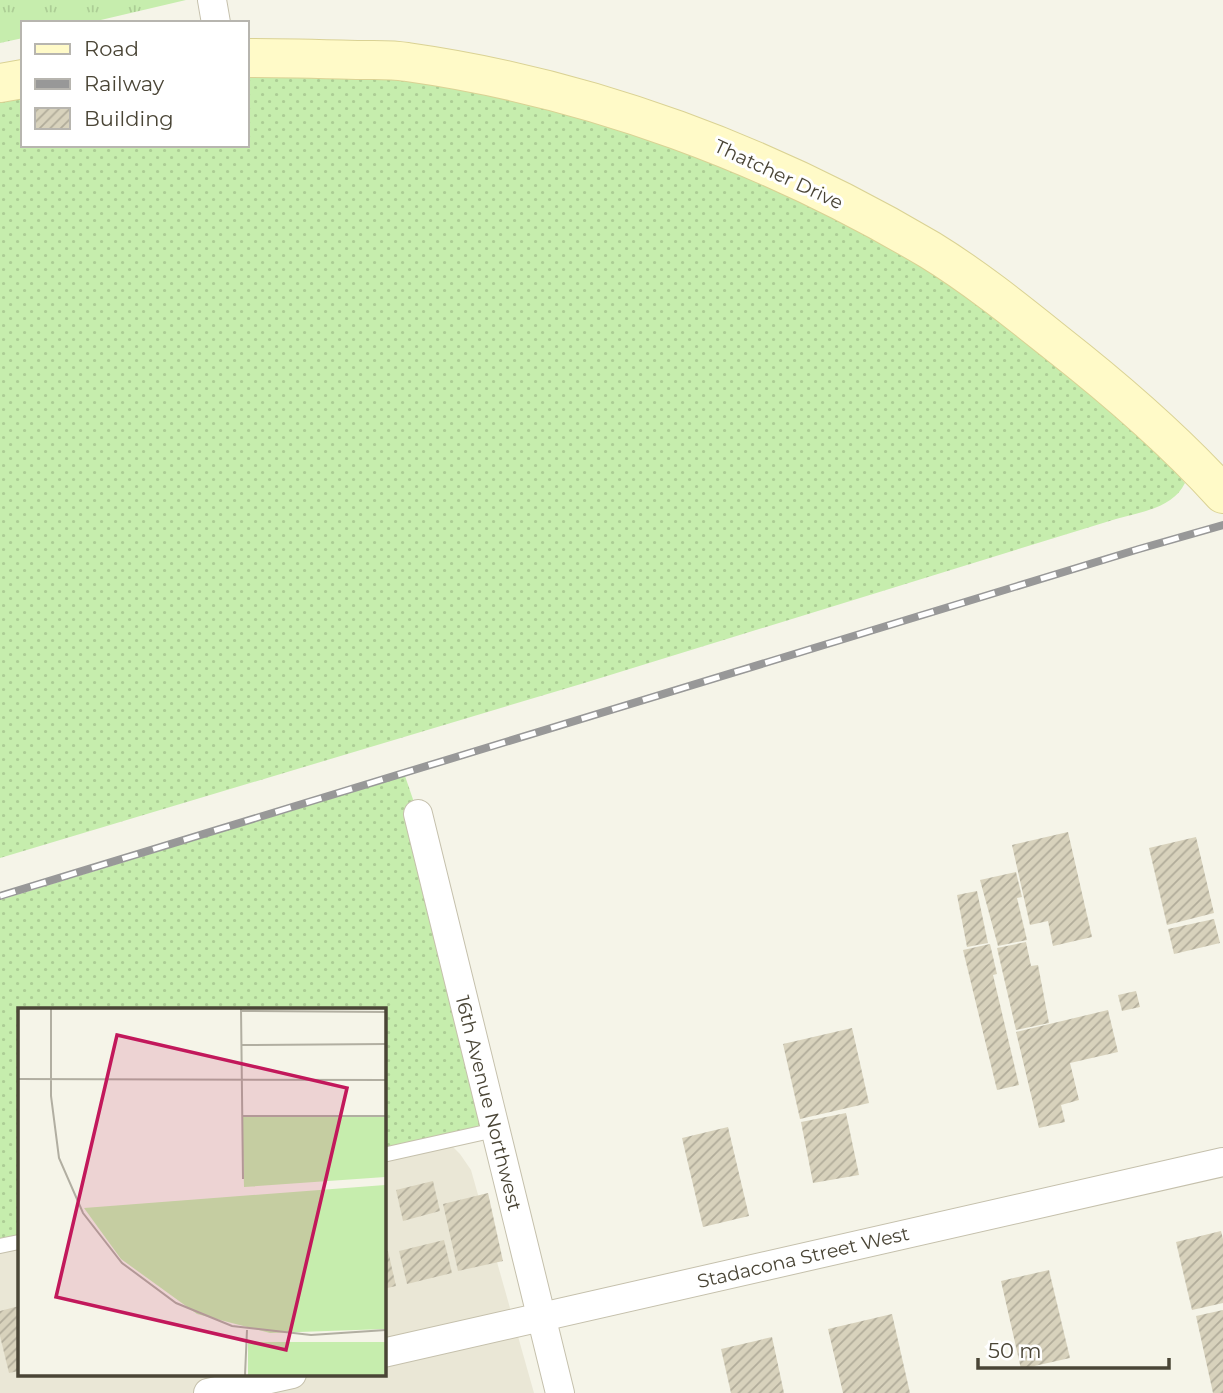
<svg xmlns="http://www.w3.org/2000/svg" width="1223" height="1393" font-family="Montserrat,sans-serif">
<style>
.residential{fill:#eae7d6}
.grass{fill:url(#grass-dots)}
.park{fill:url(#park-tufts)}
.building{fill:url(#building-hatch)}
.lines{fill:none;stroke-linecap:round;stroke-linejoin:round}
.service-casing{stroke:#c5c0ac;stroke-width:16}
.minor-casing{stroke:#c5c0ac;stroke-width:30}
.secondary-casing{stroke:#dad294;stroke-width:40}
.service{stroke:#fff;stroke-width:14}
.minor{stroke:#fff;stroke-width:28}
.secondary{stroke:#fffac8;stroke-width:38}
.rail-casing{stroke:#989898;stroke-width:8}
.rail{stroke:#fff;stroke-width:5;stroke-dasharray:16;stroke-linecap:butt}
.labels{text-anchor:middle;stroke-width:6;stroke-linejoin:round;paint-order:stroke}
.street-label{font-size:19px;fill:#4a4536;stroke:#fff}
.inset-road{fill:none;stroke:#b1aea1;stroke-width:2}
.view{fill:#c2185b;fill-opacity:0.15;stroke:#c2185b;stroke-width:3.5}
.inset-edge{fill:none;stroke:#4a4536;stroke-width:3.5}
</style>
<defs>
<pattern id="grass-dots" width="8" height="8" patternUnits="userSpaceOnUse" patternTransform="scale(1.75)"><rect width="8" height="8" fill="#c6edad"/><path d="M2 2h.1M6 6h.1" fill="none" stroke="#accd95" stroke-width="1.8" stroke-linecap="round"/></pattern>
<pattern id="park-tufts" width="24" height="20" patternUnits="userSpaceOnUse" patternTransform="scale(1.75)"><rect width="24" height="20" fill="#c6edad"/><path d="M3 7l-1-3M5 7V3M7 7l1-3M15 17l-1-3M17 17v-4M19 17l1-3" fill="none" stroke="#accd95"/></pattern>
<pattern id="building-hatch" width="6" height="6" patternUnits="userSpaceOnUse" patternTransform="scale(1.75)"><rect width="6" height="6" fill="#d8d2bc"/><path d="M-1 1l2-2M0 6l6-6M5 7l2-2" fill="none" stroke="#b1ac9a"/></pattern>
</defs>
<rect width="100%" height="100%" fill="#f5f4e8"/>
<path class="residential" d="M446,1140L460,1154L471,1170L534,1393H0V1246L19,1242V1374H383V1155Z"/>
<g class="grass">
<path d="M247,61L401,66L714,148L943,268L1148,441L1185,483C1173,508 1141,512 1116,519L581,684L0,858V87L23,82V145H247Z"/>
<path d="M405,776L418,814L495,1130L383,1155V1010H19V1242L0,1246V900Z"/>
</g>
<path class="park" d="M0,0H186L88,23H23V38L0,43Z"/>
<g class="building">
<path d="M1068,832L1092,937L1053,946L1048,921L1030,925L1012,845Z"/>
<path d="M1196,837L1214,913L1167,925L1149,848Z"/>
<path d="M1016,872L1022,897L1017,898L1027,940L998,946L980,880Z"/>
<path d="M977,891L988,943L967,947L957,895Z"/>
<path d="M1214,919L1220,943L1174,954L1168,929Z"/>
<path d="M1026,942L1031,966L1038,965L1049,1023L1016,1030L997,948Z"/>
<path d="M990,944L997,974L993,975L1019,1085L997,1090L963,950Z"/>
<path d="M1136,991L1140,1007L1122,1011L1118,995Z"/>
<path d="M1108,1010L1118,1052L1070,1063L1079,1100L1061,1105L1065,1122L1039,1128L1016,1032Z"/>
<path d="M852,1028L869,1103L800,1119L783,1044Z"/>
<path d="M846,1113L859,1175L813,1183L801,1122Z"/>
<path d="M728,1127L749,1216L703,1227L682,1138Z"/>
<path d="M433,1181L440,1211L403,1221L396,1190Z"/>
<path d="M488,1193L503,1261L458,1271L443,1204Z"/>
<path d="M1221,1231L1223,1239V1303L1192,1310L1176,1242Z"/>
<path d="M444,1240L452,1273L407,1284L399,1251Z"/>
<path d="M388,1251L396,1286L383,1289V1252Z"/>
<path d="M1049,1270L1070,1358L1021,1369L1001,1281Z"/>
<path d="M19,1306V1371L9,1373L0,1336V1311Z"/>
<path d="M1223,1310V1393H1213L1196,1316Z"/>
<path d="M892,1314L910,1393H843L828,1329Z"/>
<path d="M772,1337L784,1393H731L721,1349Z"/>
</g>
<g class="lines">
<g class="service-casing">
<g id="service">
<path d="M383,1155L495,1130"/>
<path d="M0,1246L19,1242"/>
</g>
</g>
<g class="minor-casing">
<g id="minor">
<path d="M212,0L216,23"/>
<path d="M418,814L560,1393"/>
<path d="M383,1353L1223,1162"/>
<path d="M208,1393L292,1374"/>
</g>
</g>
<g class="secondary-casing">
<g id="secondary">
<path d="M247,58C284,58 321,59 357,60C374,60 391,59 407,62C591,88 770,155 930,250C974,277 1015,310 1055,342C1115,389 1172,438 1223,494"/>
<path d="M0,83L23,79"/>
</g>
</g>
<use href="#service" class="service"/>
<use href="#minor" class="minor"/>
<use href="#secondary" class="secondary"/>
<g class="rail-casing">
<path id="rail" d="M0,896L1139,549L1223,525"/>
</g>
<use href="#rail" class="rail"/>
</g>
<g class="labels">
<g class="street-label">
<text transform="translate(779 174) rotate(25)" y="7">Thatcher Drive</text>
<text transform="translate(489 1103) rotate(76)" y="7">16th Avenue Northwest</text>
<text transform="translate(803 1257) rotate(-13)" y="7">Stadacona Street West</text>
</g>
</g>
<g transform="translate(18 1008)">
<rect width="368" height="368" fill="#f5f4e8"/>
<path d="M224,108H367V169L226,179ZM367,177V321L252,325L179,306L103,251L66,200Z" fill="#c6edad"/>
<path d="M230,334H367V367H230Z" fill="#c6edad"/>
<path class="inset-road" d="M33,0V88L41,150L65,205L104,255L158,295L214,318L293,327L368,322M223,0L225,171M223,3L368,4M223,37L368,36M0,71L368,72M224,108H368M227,367L229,322"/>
<path class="view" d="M99,27L329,80L268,342L38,289Z"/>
<rect width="368" height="368" class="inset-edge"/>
</g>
<rect x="21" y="21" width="228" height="126" fill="#ffffff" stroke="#b7b5af" stroke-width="2"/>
<rect x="35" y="44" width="35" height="10" fill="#fffac8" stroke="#b7b5af" stroke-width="2"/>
<text x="84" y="56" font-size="21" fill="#4a4536">Road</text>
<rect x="35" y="79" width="35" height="10" fill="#989898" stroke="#b7b5af" stroke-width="2"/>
<text x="84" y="91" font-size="21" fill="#4a4536">Railway</text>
<rect x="35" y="108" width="35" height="21" fill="url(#building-hatch)" stroke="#b7b5af" stroke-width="2"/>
<text x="84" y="126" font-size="21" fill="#4a4536">Building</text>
<path d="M978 1358v10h191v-10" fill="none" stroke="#4a4536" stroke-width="3.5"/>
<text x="988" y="1358" font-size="21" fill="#4a4536" stroke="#ffffff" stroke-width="5" paint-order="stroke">50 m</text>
</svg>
